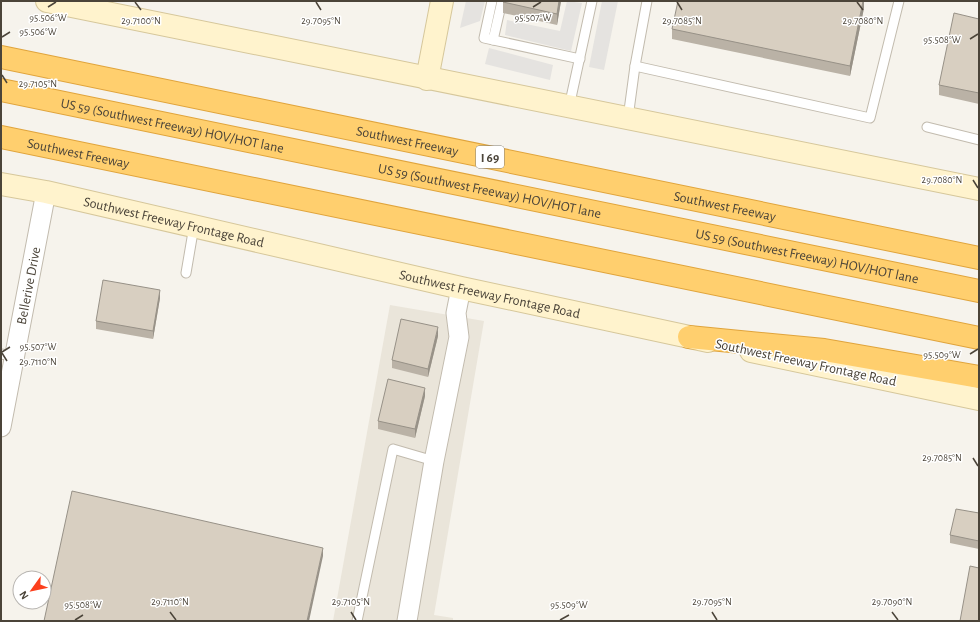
<svg xmlns="http://www.w3.org/2000/svg" width="980" height="622" font-family="'Alegreya Sans',sans-serif">
<style>
.residential{fill:#eae5da}
.parking{fill:#e5e3e0}
.lines{fill:none;stroke-linecap:round;stroke-linejoin:round}
.lane-casing{stroke:#c2bbae;stroke-width:11}
.street-casing{stroke:#c2bbae;stroke-width:21}
.secondary-casing{stroke:#d6c79b;stroke-width:24}
.highway-casing{stroke:#e0a43c;stroke-width:24}
.lane{stroke:#fff;stroke-width:9}
.street{stroke:#fff;stroke-width:19}
.secondary{stroke:#fff3cd;stroke-width:22}
.highway{stroke:#ffcf6e;stroke-width:22}
.wall{fill:#bab2a6}
.shaded-wall{fill:#979187}
.building{fill:#d8cfc1;stroke:#979187}
.ticks{fill:none;stroke:#4b4439;stroke-width:1.5}
.labels{text-anchor:middle;stroke-width:3;stroke-linejoin:round;paint-order:stroke}
.shield{fill:#fff;stroke:#817c74;stroke-width:1}
.shield-label{font-size:13px;font-weight:bold;fill:#4b4439}
.street-label{font-size:14px;fill:#4b4439;stroke:#fff}
.ticks-label{font-size:10px;text-anchor:middle;fill:#4b4439;stroke:#fff;stroke-width:3;stroke-linejoin:round;paint-order:stroke}
</style>
<rect width="100%" height="100%" fill="#f6f3ec"/>
<path class="residential" d="M390,305L484,321L434,615L453,618V621H333Z"/>
<g class="parking">
<path d="M466,1H485L480,21L460,28Z"/>
<path d="M567,1L582,3L571,51L505,35L507,20L560,31Z"/>
<path d="M602,1H618L604,70L589,67Z"/>
<path d="M489,48L553,65L550,80L485,64Z"/>
</g>
<g class="lines">
<g class="lane-casing">
<g id="lane">
<path d="M492,1L484,38L580,59"/>
<path d="M493,40L502,1"/>
<path d="M635,66L870,118L899,1"/>
<path d="M569,107L592,1"/>
<path d="M628,118L635,66L647,1"/>
<path d="M927,127L979,140"/>
<path d="M186,273L194,226"/>
<path d="M1,354L14,356"/>
<path d="M357,621L393,449L434,461"/>
</g>
</g>
<g class="street-casing">
<g id="street">
<path id="s1" d="M1,427L46,192"/>
<path d="M407,621L434,461L459,337L456,313L461,288"/>
</g>
</g>
<g class="secondary-casing">
<g id="secondary">
<path d="M47,1L979,189"/>
<path d="M427,79L442,1"/>
<path id="s2" d="M1,184L46,192L461,288L708,341"/>
<path d="M751,351L979,399"/>
</g>
</g>
<g class="highway-casing">
<g id="highway">
<path id="s3" d="M1,57L979,258"/>
<path id="s4" d="M1,90L979,291"/>
<path id="s5" d="M1,137L979,338"/>
<path d="M689,337L824,350L979,377"/>
</g>
</g>
<use href="#lane" class="lane"/>
<use href="#street" class="street"/>
<use href="#secondary" class="secondary"/>
<use href="#highway" class="highway"/>
</g>
<g class="wall">
<path d="M561,1L557,25L503,13V2Z"/>
<path d="M864,1V8L850,76L672,39V29Z"/>
<path d="M979,19V104L939,95V85Z"/>
<path d="M160,298L153,339L96,329V321Z"/>
<path d="M438,336L428,377L392,368V360Z"/>
<path d="M425,396L415,438L378,429V421Z"/>
<path d="M979,513V549L950,543V535Z"/>
</g>
<g class="shaded-wall">
<path d="M559,1H561L557,25V14Z"/>
<path d="M863,1H864V8L850,76V66Z"/>
<path d="M160,290V298L153,339V331Z"/>
<path d="M438,327V336L428,377V369Z"/>
<path d="M425,388V396L415,438V429Z"/>
<path d="M323,548V556L309,621H307Z"/>
</g>
<g class="building">
<path d="M503,1H559L557,14L503,2Z"/>
<path d="M678,1H863L850,66L672,29Z"/>
<path d="M954,13L979,19V93L939,85Z"/>
<path d="M103,280L160,290L153,331L96,321Z"/>
<path d="M401,319L438,327L428,369L392,360Z"/>
<path d="M388,379L425,388L415,429L378,421Z"/>
<path d="M72,491L323,548L307,621H44Z"/>
<path d="M956,509L979,513V541L950,535Z"/>
<path d="M970,566L979,568V621H960Z"/>
</g>
<path class="ticks" d="M135,2L141,10M316,2L321,10M677,2L682,10M857,2L863,10M48,7L56,2M533,7L541,2M2,37L10,32M970,39L978,34M2,75L7,83M973,180L978,188M2,352L10,347M2,353L7,361M970,354L978,349M973,458L978,466M170,612L176,620M351,612L356,620M712,612L717,620M892,612L898,620M75,620L83,615M560,620L569,615"/>
<g class="labels">
<rect class="shield" x="476" y="146" width="28" height="22" rx="3"/>
<g class="shield-label">
<text x="490" y="162">I 69</text>
</g>
<g class="street-label">
<text dy="5" stroke="none"><textPath href="#s4" startOffset="175">US 59 (Southwest Freeway) HOV/HOT lane</textPath></text>
<text dy="5" stroke="none"><textPath href="#s3" startOffset="415">Southwest Freeway</textPath></text>
<text dy="5" stroke="none"><textPath href="#s5" startOffset="79">Southwest Freeway</textPath></text>
<text dy="5" stroke="none"><textPath href="#s4" startOffset="499">US 59 (Southwest Freeway) HOV/HOT lane</textPath></text>
<text dy="5" stroke="none"><textPath href="#s3" startOffset="739">Southwest Freeway</textPath></text>
<text dy="5" stroke="none"><textPath href="#s2" startOffset="177">Southwest Freeway Frontage Road</textPath></text>
<text dy="5" stroke="none"><textPath href="#s4" startOffset="823">US 59 (Southwest Freeway) HOV/HOT lane</textPath></text>
<text dy="5" stroke="none"><textPath href="#s1" startOffset="144">Bellerive Drive</textPath></text>
<text dy="5" stroke="none"><textPath href="#s2" startOffset="501">Southwest Freeway Frontage Road</textPath></text>
<text transform="translate(806 362) rotate(12)" y="5">Southwest Freeway Frontage Road</text>
</g>
</g>
<g class="ticks-label">
<text x="48" y="21">95.506°W</text>
<text x="533" y="21">95.507°W</text>
<text x="141" y="24">29.7100°N</text>
<text x="321" y="24">29.7095°N</text>
<text x="682" y="24">29.7085°N</text>
<text x="863" y="24">29.7080°N</text>
<text x="38" y="35">95.506°W</text>
<text x="942" y="43">95.508°W</text>
<text x="38" y="87">29.7105°N</text>
<text x="942" y="183">29.7080°N</text>
<text x="38" y="350">95.507°W</text>
<text x="942" y="358">95.509°W</text>
<text x="38" y="365">29.7110°N</text>
<text x="942" y="461">29.7085°N</text>
<text x="170" y="605">29.7110°N</text>
<text x="351" y="605">29.7105°N</text>
<text x="712" y="605">29.7095°N</text>
<text x="892" y="605">29.7090°N</text>
<text x="83" y="608">95.508°W</text>
<text x="569" y="608">95.509°W</text>
</g>
<rect width="980" height="622" fill="none" stroke="#4b4439" stroke-width="4"/>
<g transform="translate(32 590) rotate(237)"><circle r="19" fill="#ffffff" stroke="#b7b4b0"/>
<path d="M0-3L7 15L0 10L-7 15Z" fill="#fc3f1d"/>
<text y="-6" font-size="11" font-weight="bold" text-anchor="middle" fill="#4b4439">N</text>
</g>
</svg>
